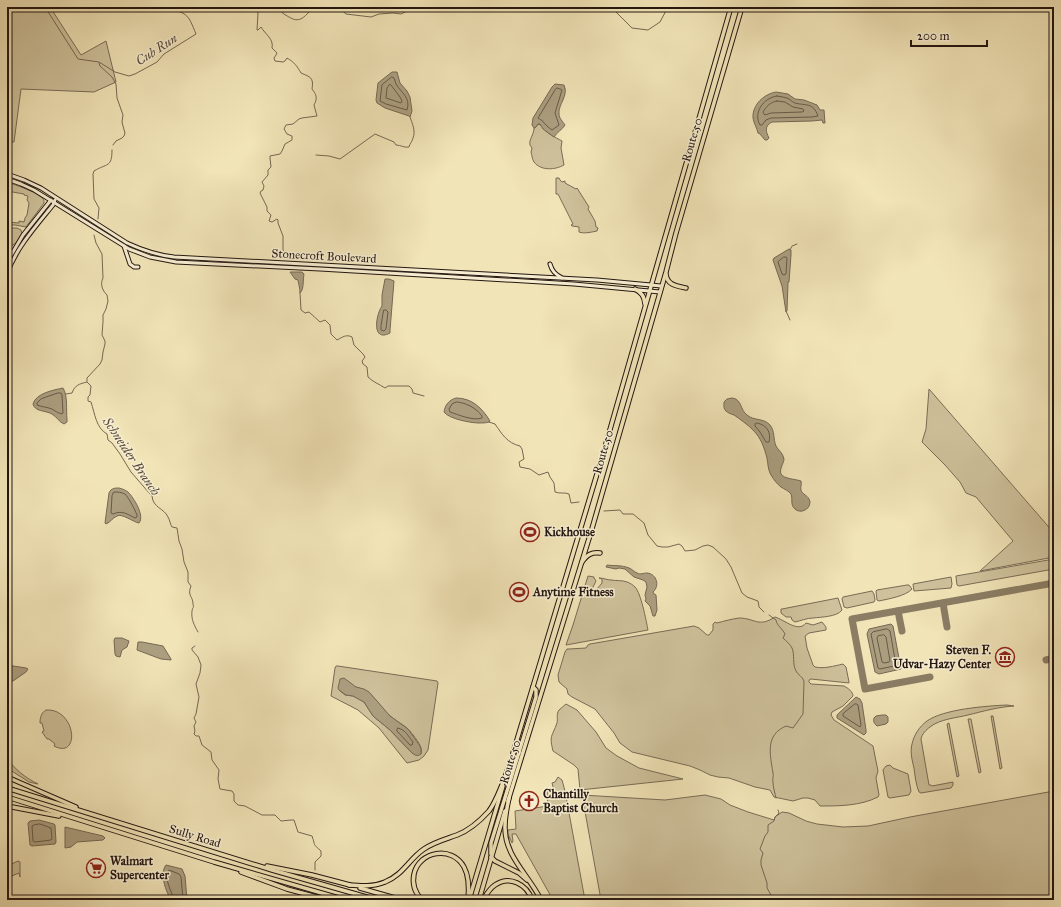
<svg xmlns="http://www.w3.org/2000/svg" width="1061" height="907" font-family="'IM FELL Great Primer',serif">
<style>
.green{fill:#cec19b;stroke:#786c56;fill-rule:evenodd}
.water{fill:#ab9e7f;stroke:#756853}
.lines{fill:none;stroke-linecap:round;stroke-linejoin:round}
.shore{stroke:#675a48;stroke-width:1}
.stream{stroke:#756853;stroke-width:1}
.taxiway{stroke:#8a7d64;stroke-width:7}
.secondary-casing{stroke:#231611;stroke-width:5}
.trunk-casing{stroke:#231611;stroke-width:5.5}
.motorway-casing{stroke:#231611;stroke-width:5.5}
.secondary{stroke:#f6edd0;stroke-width:3}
.trunk{stroke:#f1e4b7;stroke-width:3.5}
.motorway{stroke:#f1e4b7;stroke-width:3.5}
.labels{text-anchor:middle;stroke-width:3;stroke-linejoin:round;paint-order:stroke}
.street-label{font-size:12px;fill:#231611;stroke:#f6edd0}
.poi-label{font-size:12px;font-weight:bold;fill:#231611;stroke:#f6edd0;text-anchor:start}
.water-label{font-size:13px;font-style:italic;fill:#594c3d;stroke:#f6edd0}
</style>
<rect width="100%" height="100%" fill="#f1e4b7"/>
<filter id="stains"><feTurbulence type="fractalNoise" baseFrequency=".005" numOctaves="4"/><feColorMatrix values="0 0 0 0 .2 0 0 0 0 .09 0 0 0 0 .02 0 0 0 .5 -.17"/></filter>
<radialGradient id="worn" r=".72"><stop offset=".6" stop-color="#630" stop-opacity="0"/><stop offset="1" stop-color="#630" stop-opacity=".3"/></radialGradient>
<g class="green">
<path d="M7,7H50L81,55L106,41L116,82L94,92L21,89L14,142H7Z"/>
<path d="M538,124L541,125C545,133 555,137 562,141L561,148L564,165C555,170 541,171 534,162C532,159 532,155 531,152L532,148C526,142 534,136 534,128H535Z"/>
<path d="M556,178H559L560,180L562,182L565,181V183L576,189L577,188L589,207L588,209L595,221L596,227L598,228L597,231C592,232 584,234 579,232V227L572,226L571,225L573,224L558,194H556Z"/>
<path d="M7,182C18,186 32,190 41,197C44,199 44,200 44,203L26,227L15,225H7V222L19,223V221L24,222L25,218L27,215L29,203L27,200L28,196L24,195V194L7,191Z"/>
<path d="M7,228H17L21,230L22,234L16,243L11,246L7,258Z"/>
<path d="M929,389L1054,533V557L980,571L1013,541L976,497L966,493L960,482L945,465L922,442L926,429Z"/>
<path d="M1054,559V569L959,586L957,585L956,577V576Z"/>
<path d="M588,576L594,577V578L596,581L592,589L590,596L592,597L596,595L597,589L602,583V579L599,578C604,578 607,580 611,580C617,581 622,580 627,582C630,583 633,585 635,587C641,593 646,620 648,630L566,645L573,625Z"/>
<path d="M951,577L952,584L951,588L914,591L913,584Z"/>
<path d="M907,585H909L912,589C906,596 888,599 879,601L877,600L876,591L877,590Z"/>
<path d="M872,591L874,594L875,600L874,602L847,608L844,607L842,599L843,597Z"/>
<path d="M838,598L842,610C837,617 821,617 813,618C807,618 800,621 795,622L792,620L791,617H786L781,613V609H782Z"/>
<path d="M775,617C785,620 798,633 806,623L813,625L822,622L826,627V630L809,633L805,636L807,648L813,665L815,667C824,669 834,666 843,664L846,667L849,682V683L811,679L809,680V682L811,684L844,686C848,688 853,692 853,696L843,706L832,712L831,715L834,720L873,746L878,771L876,778L879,795L878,797C860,806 839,806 820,806L815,800L808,798H803L793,801L774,797L770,790L755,787L729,778L718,777L710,775L700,770L690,766L632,752L620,743L614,733L595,709L572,697L568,694L567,689L559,682L558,675L565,652L567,649H569L586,648L588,645L590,644L694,626L699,628L707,635H709L713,630V624L715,622L717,623C724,621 732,619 739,618C755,618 758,628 775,617Z"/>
<path d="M336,666H338L437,681L438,683L428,750L424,756L419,760L407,763L379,728L358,710L331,696L335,668ZM356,687C375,693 376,703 389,715C394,720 401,723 407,728C411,732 420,743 421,748C422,750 421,753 421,754L412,753L390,730L373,716L364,702L360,699L353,696L345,695L339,690Z"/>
<path d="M566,704L577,710L596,732L606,748L617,756L639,768L683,779L580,790L578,769L574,765L553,751C549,735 552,737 557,723C558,719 556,714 559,710C561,708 564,706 566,704Z"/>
<path d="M1007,705L1014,706C998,707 984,711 968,715C956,718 940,719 930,727C926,730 922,734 921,739L929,785H931L932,786L953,782V785L951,788L921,793L919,792C916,785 915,776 914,768C912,760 910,752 912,744C914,735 919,727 927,721C944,709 986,706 1007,705Z"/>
<path d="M46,710C76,708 81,760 54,746L55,744L49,739H47L42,732L44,731L42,723H40C40,718 41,713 46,710Z"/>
<path d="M991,716H993L1002,768L1000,769Z"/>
<path d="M968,719H971L981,772L979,773Z"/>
<path d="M949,723L959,776L957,777L947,724Z"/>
<path d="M7,758C15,770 26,778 38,784L29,782L7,768Z"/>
<path d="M890,765L893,768L908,774L911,791L909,795L890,798L888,797L883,770L886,766Z"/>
<path d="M558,777L562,780L565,791L585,900H553L516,834H512L513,841L512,843L508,834V830L516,829L515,811L548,806L547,791L554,790L552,783L555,782Z"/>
<path d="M1054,791V900H601L582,795L665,800L705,795L721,799L730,805L748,812L774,820L775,817L782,812L789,813L806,821L817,824L843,827L868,826L910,817Z"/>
<path d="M18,861L20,862V877L19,873L7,878V866Z"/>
</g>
<g class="water">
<path d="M392,72H397L400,83L407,91L410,97L412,111L410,117L409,116L385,108L377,103L376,100L378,83Z"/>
<path d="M555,84L564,85C569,96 558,104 559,114C559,118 563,122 565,125C562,130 557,132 554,137L543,129L540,124H538L536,127L534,128L532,125L533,118L552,87Z"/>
<path d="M776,92L788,94L795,99L804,100L817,105L820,110H824L825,123H823L822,120L812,121L772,122C764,126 766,132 769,138L767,140H765L760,134L758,133C757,128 754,124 753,118C752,105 764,94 776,92Z"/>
<path d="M789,249L791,250V255L789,282H788L787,311L786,312L782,286L773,260L774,258Z"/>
<path d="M290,272H302L304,274C303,279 304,290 300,293C300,288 299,286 298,280L295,279Z"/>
<path d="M385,279H389L394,281L390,330V333C371,343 376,314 382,306V295Z"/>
<path d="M63,388C68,396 66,410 67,419V422L64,424C59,422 57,417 52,414C45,410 35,412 33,404C36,393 54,390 63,388Z"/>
<path d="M456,398C472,398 482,408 490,421L489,422C486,423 482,423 479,423C471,423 449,419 444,412C445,405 449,400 456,398Z"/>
<path d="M732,398C742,399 740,410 747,415C754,421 764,418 770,425C775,431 773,439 776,446C778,450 783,453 784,459C784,463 779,469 781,474C784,479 795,479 801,481C802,485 800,487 801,490C802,495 809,495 810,502C810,510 800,514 795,509C790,505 793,499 791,494C789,491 784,489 781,487C777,484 774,480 771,475C768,470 768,464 767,458C764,447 761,438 753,430C748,425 740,419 734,415C731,414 728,413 726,411C723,408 724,405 724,402L727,399Z"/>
<path d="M119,488C123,489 125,490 128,492C134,498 145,516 139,523C133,522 122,513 117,516C112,518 111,522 106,524L105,523L109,493C111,488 115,488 119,488Z"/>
<path d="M607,565C614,566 622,565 629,568C632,569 634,572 637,573C641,575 643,573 647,573C657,574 660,586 653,592L654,594L656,595L657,610L655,616H653L650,606L645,601L646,599L645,595L647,587L646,582L643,580L634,577L625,569L619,568L616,569L606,567Z"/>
<path d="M891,624L893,626L901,669L879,674L875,672L867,634L869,629Z"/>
<path d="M115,638H122L129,641L127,647L122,650L120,657L116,656L115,654L114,640Z"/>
<path d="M138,642H142L163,646L171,659V660L161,659L137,650Z"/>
<path d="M7,665L26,668L28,669L26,672L13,681L7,682Z"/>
<path d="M344,678L356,687L364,689L369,692L377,701L390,716L408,729L420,746L421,749V754C417,757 415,755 412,753L390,730L373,716L364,702L360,700L353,696L346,695L339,690L338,688L340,679Z"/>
<path d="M856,697L860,699L862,703L866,730V733L864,735L837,718V715Z"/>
<path d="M882,715H886L888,717V722L886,724L877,726C874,723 873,722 874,718L876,716Z"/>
<path d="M39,820L54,824L55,825L56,842L55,844L32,846L30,845L28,823L30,821Z"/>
<path d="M65,827L103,836L105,838L103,840L77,842L71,847L65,848Z"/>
<path d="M166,865L182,869L185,876L187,900H171C166,891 159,874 166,865Z"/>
</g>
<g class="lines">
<g class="shore">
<path d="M392,77L394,78C395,80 395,82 396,84C401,93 411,97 407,110L386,104L380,101L382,85Z"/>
<path d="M391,85L400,97L402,101L401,103L386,98L387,88L389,85Z"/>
<path d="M557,88L560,89L562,90L555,113L559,125L552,130C549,128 547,126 544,123C543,120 540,120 538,118L555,90Z"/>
<path d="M777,96C781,97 786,97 789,99C793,102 791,101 795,103C806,106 813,102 818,116L812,117L771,118L766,120L762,125H760C753,113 763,98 777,96Z"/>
<path d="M777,101L785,102L793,107L803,109L804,111L802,112L771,113L765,115L764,114L763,112C766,107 770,102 777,101Z"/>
<path d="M784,257H786L787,258L786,274L784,275L782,274L778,262Z"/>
<path d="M384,310H386L388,312L386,329L384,331L381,330V326Z"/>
<path d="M58,393H61L62,395L63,413L62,414C58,413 55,411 52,409C47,407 42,407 37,405V403L41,399Z"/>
<path d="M457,402C467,403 476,408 482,416V418C473,421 459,415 450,412L449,409L452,404Z"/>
<path d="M757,423C768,425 771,433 769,442H766L760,432L755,426V424Z"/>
<path d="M114,492C118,492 121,492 125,494C129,498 135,510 137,515V517L135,518C127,514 122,510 113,514L111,513L112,496Z"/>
<path d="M887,629L890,631L896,665L894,666L880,669L878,668L871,634L873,632Z"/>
<path d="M884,635L886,637L890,661L889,662L884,663L882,662L877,638L878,636Z"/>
<path d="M855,704H857L858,705L861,725L860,727L843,716V714Z"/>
<path d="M398,728C406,730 408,736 413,742L412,745H410L397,731Z"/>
<path d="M40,824L51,828L52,839L51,840L35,842L33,841L32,826L34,825Z"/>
<path d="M174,900C172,891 163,879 169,870L179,874L181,877L183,900"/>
</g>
<g class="stream">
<path d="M45,7L78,59L99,62L115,72L129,76L135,74L157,62L164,54L196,34C188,15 189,14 168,8V7"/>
<path d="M254,7L252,8L253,10L257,11L258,13L257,30H258L261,27C265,34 274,39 272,48L277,53L276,55L274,58L275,61L283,62L285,61L287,58C294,62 297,66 301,73C310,77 314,77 312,89C316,94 318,98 314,105L317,116L302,118L299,119L293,124L286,125L284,129L287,134L292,136V140L285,144L282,151L280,154L270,156V158L271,167L268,170V175L262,182L264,186L263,190L261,191L260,193L267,207V211L271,215L269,221L272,222L277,219L278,220V223L283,236V250L288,258"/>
<path d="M262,7H266"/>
<path d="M273,7C276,9 281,11 284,14C295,21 299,23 309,12L307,7"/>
<path d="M338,7L346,14L371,17L379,14L393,13L401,14L407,11L410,7"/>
<path d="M611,7L632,28L648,30L660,22L668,7"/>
<path d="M99,63L100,66L112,77L116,84L117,98L123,115L122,122L123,126L125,133L124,136L122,138L116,141L113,145"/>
<path d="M316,155L329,156L340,159L375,134L394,142L396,145C401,145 404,148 409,147C410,143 412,142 413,138C416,131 412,123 410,117"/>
<path d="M98,219L99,208L94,199L93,174L94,171C107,163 112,168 112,150"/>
<path d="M790,250L792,246L797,244"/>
<path d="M300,293L301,310L305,313L309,312C313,315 316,319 320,322L325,320L330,325L331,334L337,340C343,337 346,334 352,337L354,345L363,354L365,357L362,361L363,364L367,367L368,377C373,382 379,384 385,388L388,386H409L412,389L413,393L424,396"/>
<path d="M786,311L790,320"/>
<path d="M87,381V378L100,364L102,360L103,352L105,344V341L102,335L103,322V315L106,309L108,301L107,295C102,290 100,284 103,278L102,254L96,243L94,235"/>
<path d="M87,382L91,386L90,395L88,397V401L91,402C95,414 96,428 107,434L108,440L112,443L120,454L131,472L150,494L152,496C153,508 164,508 168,517C170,520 170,524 172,527L177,528L179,541L182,549L184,562L188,572V582L191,586C187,596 193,596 193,604C194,610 193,605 192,611C191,619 194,625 198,632"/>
<path d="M66,394L72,393C75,385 79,384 87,382"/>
<path d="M489,422L495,424C502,434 507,443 520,446L522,449L524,459L519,462L520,467L530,469L539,475L548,472L550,477L554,483L555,492C560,494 565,492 569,494L571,503L579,502"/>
<path d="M604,511L620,510L623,514H633L644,523L648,535L653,541L657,546L662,547H668L679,544L682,546L685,551L695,550L703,546L708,545L713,547L726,559L731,567L742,593L747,597L758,601L759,607L764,612"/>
<path d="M769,615L776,620C777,626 782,628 785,634L783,638C786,641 790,644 792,648C795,655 792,664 796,671C798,675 802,676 804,681L803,714L793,728L786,726C765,735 770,754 773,773C774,776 772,779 773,782C773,787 775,793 776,798"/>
<path d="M195,646L192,648V650L198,657L201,665L200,673L196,684L199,697L196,714L194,718L196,722L194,726L195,731L194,734L196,736H199L202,745L211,752L212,760L219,770L218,779L220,789L232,791L234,794V801L238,805L245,806L262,815H275L281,821L291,820H294L298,832L312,836C316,847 312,843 321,851V856L315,862V870"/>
<path d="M770,900L771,895L767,888V883L761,865V860L763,853L760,849L765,836L768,832V825L774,821L775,817L779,813L778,810"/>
</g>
<g class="taxiway">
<path d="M943,603L947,627"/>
<path d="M898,611L902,631"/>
<path d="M1046,660L1054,658"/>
<path d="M930,677L865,689L852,619L1054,583"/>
</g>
<g class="secondary-casing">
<g id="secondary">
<path d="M7,174L24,180L41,188L127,243C142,250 157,255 174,257L597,280L651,285L661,286"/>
<path d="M7,179L21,184L34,190L129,249L150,257L176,262L320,269L574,284L660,292"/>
<path d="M124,246L130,264L134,267H138"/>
<path d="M7,262L23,235L51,200"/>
<path d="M550,264C552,271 555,274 562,278"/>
<path d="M7,274C16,248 36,226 53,205L55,200"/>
</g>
</g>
<g class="trunk-casing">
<g id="trunk">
<path d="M666,274C667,285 676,286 686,288"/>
<path d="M635,289C642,293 644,296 645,304"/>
<path d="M582,562C587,555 591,552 600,553"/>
<path d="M513,753L603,454L731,7"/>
<path d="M508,801L591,532L666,272L676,233L742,7"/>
<path d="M491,854V843L536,697V690L533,687"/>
<path d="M469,900L503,786"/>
<path d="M479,900L505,811"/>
</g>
</g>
<g class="motorway-casing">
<g id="motorway">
<path d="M7,777L76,807"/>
<path d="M7,788L272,870L377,900"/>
<path d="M7,797L214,862L346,900"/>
<path d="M509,798C507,807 505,817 505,826C504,856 529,875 541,900"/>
<path d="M7,806L59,816"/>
<path d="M491,857L495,861L519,873L527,880"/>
<path d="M267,866L312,875L350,885"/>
<path d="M241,872L287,889L328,900"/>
<path d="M349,885C361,886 373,887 385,882C403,875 409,859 424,849C434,842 446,839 457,835C470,830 480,821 489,811C500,796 507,770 514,752"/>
<path d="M360,888L402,900"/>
<path d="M422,900C415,893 412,884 414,874C419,851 452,845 464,867C469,876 469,890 468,900"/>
<path d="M483,900C486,895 489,889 495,885C509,875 527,884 532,900"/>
</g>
</g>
<use href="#secondary" class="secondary"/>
<use href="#trunk" class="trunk"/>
<use href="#motorway" class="motorway"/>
</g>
<defs>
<g id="stadium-ring" transform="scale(1)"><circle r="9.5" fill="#f6edd0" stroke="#8f2418" stroke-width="1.5"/><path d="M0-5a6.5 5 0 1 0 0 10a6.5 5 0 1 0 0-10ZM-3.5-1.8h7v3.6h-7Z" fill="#8f2418"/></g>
<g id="museum-ring" transform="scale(1)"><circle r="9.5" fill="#f6edd0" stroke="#8f2418" stroke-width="1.5"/><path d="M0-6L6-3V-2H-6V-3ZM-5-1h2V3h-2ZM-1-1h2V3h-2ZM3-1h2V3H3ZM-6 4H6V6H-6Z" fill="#8f2418"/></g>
<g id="church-ring" transform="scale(1)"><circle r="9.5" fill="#f6edd0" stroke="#8f2418" stroke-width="1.5"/><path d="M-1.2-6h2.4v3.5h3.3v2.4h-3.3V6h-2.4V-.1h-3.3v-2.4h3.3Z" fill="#8f2418"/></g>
<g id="supermarket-ring" transform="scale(1)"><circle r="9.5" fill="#f6edd0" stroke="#8f2418" stroke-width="1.5"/><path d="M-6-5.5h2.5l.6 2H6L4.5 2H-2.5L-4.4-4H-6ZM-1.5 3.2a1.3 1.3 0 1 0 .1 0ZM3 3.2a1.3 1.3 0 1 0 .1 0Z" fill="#8f2418"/></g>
</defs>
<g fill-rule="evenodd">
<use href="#stadium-ring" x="530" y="532"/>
<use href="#stadium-ring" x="519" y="592"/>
<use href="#museum-ring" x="1005" y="657"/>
<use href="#church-ring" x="529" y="801"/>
<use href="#supermarket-ring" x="96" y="868"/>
</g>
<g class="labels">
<g class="street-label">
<text transform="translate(692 140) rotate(-74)" y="4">Route 50</text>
<text transform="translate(324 256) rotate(3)" y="4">Stonecroft Boulevard</text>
<text transform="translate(603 452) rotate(-74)" y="4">Route 50</text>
<text transform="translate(510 762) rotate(-73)" y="4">Route 50</text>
<text transform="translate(195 836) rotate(17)" y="4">Sully Road</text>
</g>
<g class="poi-label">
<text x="544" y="536">Kickhouse</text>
<text x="533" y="596">Anytime Fitness</text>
<text x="991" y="654" text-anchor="end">Steven F.<tspan x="991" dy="14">Udvar-Hazy Center</tspan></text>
<text x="543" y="798">Chantilly<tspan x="543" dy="14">Baptist Church</tspan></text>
<text x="110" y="865">Walmart<tspan x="110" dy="14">Supercenter</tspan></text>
</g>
<g class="water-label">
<text transform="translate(156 49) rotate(-33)" y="5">Cub Run</text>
<text transform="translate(132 456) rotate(56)" y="5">Schneider Branch</text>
</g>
</g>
<rect width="1061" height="907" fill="none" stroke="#f1e4b7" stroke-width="24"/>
<rect x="8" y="8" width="1045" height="891" fill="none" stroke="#231611" stroke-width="2"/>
<rect x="12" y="12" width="1037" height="883" fill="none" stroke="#231611"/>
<path d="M911 40v6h76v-6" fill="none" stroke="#231611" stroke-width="2"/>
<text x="917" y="40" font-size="12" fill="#231611" stroke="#f6edd0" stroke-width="3" paint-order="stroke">200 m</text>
<rect width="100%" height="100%" filter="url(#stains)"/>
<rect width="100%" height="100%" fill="url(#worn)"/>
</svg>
